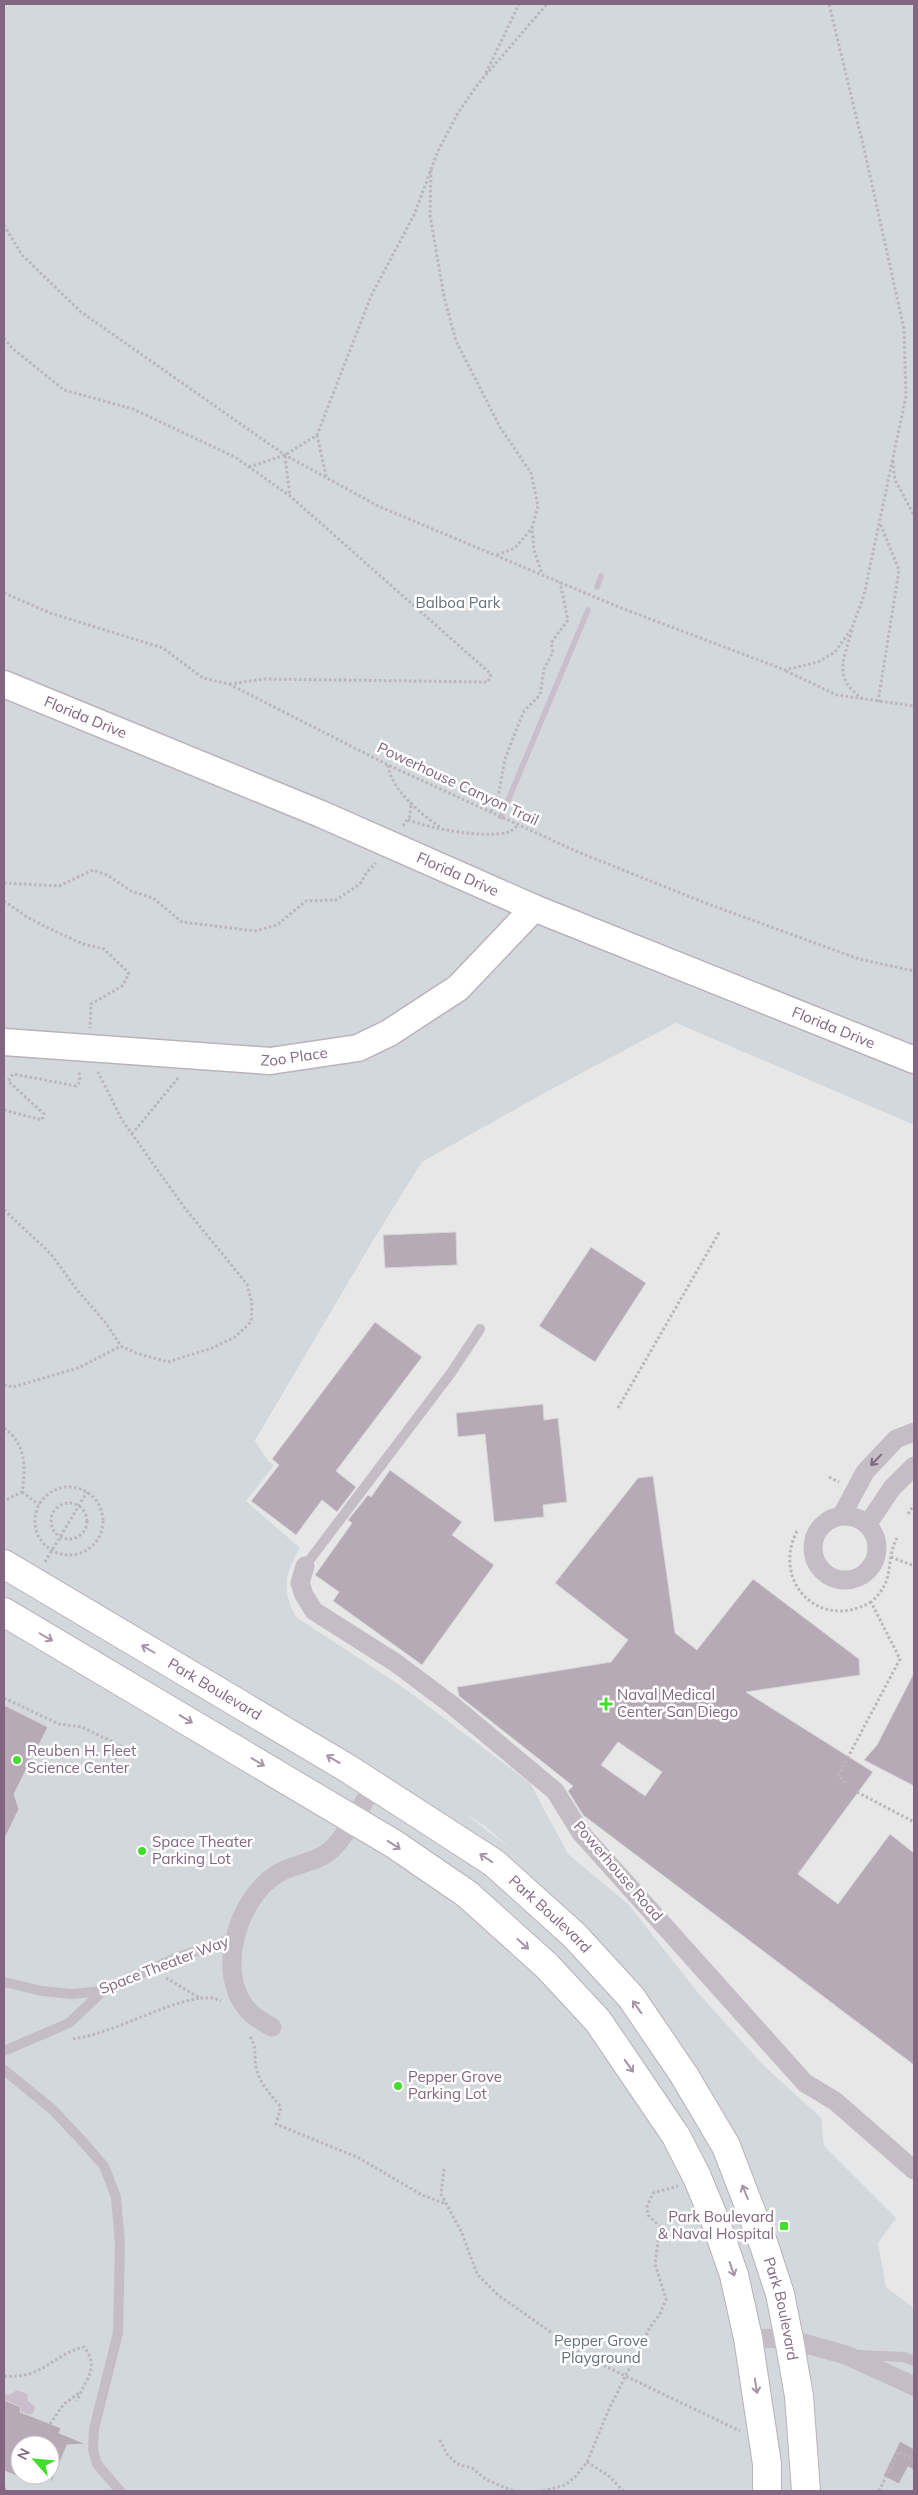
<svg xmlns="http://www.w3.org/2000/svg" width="918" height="2495" font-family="Mulish,sans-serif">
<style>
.built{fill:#e7e7e7}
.green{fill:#d2d8db;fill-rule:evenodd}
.water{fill:#cbbecc}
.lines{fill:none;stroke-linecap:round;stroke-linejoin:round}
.stream{stroke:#cbbecc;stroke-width:5.5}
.building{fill:#b7aab7;stroke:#d6d8d7;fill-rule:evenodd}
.secondary-casing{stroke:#bcb2bb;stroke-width:29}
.primary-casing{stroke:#bab1b9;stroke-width:30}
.path{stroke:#bcb6bc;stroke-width:3;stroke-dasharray:2.5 2.5;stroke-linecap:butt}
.lane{stroke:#c5bdc5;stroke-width:10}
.street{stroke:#c5bdc5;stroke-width:19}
.secondary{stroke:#fff;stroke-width:26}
.primary{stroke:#fff;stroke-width:28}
.oneway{stroke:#836681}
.oneway2{stroke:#a894a7}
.poi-dot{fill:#42dd2d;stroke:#fff;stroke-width:2}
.labels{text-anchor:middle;stroke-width:5;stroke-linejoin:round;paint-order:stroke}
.park-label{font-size:15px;fill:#65717b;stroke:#fff}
.street-label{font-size:15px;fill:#836681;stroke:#fff}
.poi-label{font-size:15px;fill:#836681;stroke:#fff;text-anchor:start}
</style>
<rect width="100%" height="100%" fill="#f3f6f5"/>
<path class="built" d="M676,1023L914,1125V2346L160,1619L242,1464L374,1239L422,1162L548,1091Z"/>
<path class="green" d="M4,4H914V1125L676,1023L548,1091L422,1162L374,1239L255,1441L268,1461L274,1465L246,1501L300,1548C285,1574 281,1588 296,1617L404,1688L530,1783L568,1854L628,1904L699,1994L763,2065L821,2118L824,2146L896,2218L878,2243L886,2287L914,2308V2491H4ZM466,1814L485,1826L512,1850ZM20,2445H50V2475H20Z"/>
<path class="water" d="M17,2390L27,2394L28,2401L35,2407L34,2412L30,2415L4,2405V2394L9,2395Z"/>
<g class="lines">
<g class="stream">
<path d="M597,587L601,576"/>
<path d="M501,817L588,610"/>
</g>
</g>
<g class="building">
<path d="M456,1232L457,1265L385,1268L383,1235Z"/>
<path d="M591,1247L646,1283L595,1362L539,1326Z"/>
<path d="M375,1322L422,1357L336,1471L356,1487L337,1512L322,1500L296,1535L251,1501L279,1465L272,1459Z"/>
<path d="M543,1404L544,1420L558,1418L567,1502L543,1505L544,1517L494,1522L485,1434L458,1437L456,1413Z"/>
<path d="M390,1470L462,1522L452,1535L494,1565L422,1665L333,1601L339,1592L315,1575L352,1523L348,1520L368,1495L371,1497Z"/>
<path d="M653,1476L675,1633L697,1650L753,1579L859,1659L860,1675L746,1692L873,1772L798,1874L838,1904L890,1834L914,1853V2065L583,1815L568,1791L573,1786L459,1696L457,1687L611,1662L628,1640L555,1583L638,1478ZM618,1742L662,1772L645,1796L601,1765Z"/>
<path d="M914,1673V1786L864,1760L877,1745Z"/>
<path d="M4,1705L48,1727L14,1794L19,1809L4,1840Z"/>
<path d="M4,2400L21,2407L20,2412L61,2428L59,2433L86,2444L67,2445L51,2484L50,2445H20V2477L4,2471Z"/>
<path d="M900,2441L914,2449V2470L908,2467L899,2484L883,2476Z"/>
</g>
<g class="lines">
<g class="secondary-casing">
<g id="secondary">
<path id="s1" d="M4,684L321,814L534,908L914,1060"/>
<path id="s2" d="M4,1042L270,1061L358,1048L389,1033L458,988L534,908"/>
</g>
</g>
<g class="primary-casing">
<g id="primary">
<path id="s3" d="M4,1564L347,1768L494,1863L574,1935L631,1997L684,2075L726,2146L764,2245L780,2294L789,2339L799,2396L806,2491"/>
<path d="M4,1612L394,1844L467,1894L547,1966L598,2021L676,2136L697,2177L716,2223L734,2275L748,2338L767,2464V2491"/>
</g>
</g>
<g class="path">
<path d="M486,73L519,4"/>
<path d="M431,170L430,215L444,297L456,341L500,427L531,473L538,506L532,528L534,550L542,574"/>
<path d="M4,225L22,255L81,312L285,455L378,506L616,606L785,670L818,662L835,652L852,628L864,595L906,396L904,329L865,153L829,4"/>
<path d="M4,338L12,348L64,390L133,409L235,457L290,496L491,674L488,682L264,679L230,684"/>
<path d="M317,435L326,476"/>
<path d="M285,456L290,496"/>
<path d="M893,461L895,480L914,515"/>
<path d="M249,467L285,455L317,435L371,296L414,215L438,151L458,113L478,84L547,4"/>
<path d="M497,555L515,548L532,528"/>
<path d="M4,593L50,613L163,648L203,678L229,684L388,765L578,852L708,904L859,959L914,971"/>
<path d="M852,630C844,660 832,678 863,699"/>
<path d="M786,671L837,695L914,706"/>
<path d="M878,702L899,570L880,523"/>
<path d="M388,765C391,790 421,814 440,827"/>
<path d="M491,812L499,792L505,759L515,733L524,711L540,695L544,669L553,652L551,643L568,620L560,582"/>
<path d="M408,820C433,829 484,839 509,832C512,831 516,827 519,825"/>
<path d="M403,826L410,816L411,802"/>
<path d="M4,883L59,886L93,870L107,875L131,891L153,898L182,922L255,931L277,925L306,901L336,900L360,884L367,872L376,863"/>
<path d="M4,901L27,917L48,928L83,944L104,949L127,971L129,974L122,986L91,1004L90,1028"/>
<path d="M4,1110L42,1120L44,1114L8,1081L13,1074L76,1086L80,1082L79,1070"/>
<path d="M132,1134L179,1077"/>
<path d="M4,1210L50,1253L78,1291L105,1322L121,1346L136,1353L168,1362L212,1348L235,1337L251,1322L252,1303L247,1284L184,1207L122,1120L97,1070"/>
<path d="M4,1385L13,1387L78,1368L121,1346"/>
<path d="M618,1408L720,1231"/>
<path d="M4,1428C26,1444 26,1467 22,1492L4,1501"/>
<path d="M829,1477L839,1482"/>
<circle cx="69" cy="1521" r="34"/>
<path d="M22,1492L39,1505"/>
<circle cx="69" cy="1521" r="18"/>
<path d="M908,1514L914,1505"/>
<path d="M797,1531C771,1582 820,1632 871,1602"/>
<path d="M891,1557L914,1566"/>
<path d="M45,1562L87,1492"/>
<path d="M4,1698L59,1724L82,1727L121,1746L108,1773"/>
<path d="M845,1783L838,1776L900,1659L871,1602C897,1579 884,1563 897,1538"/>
<path d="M857,1792L914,1822"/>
<path d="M166,1978L200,1998H213L221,2001"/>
<path d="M250,2037C258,2048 253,2059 257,2071C261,2085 271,2095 281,2107L276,2124L359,2158L422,2195L446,2204"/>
<path d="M73,2039C117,2032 156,2006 200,1998"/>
<path d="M444,2169L441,2194L462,2233L477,2274L498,2295L586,2357L740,2431"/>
<path d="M4,2376C42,2380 53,2354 84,2347C101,2368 84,2381 77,2401"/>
<path d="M50,2424L64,2404L79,2393"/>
<path d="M440,2440L447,2454L457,2464L472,2468L487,2480L513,2491"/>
<path d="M587,2462L609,2476L623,2491"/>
<path d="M4,2488L8,2491"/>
<path d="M543,2491L565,2485L575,2477L587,2462L609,2409L650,2327L660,2314L666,2299L655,2264L660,2227L648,2215L647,2207L653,2193L678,2186"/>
<path d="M879,2491L898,2452L914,2460"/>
</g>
<g class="lane">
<path d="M305,1566L451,1373L480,1329"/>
<path d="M4,1982L42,1991L72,1994L103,1991L178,1957L235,1938"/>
<path d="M4,2051L69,2023L103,1991"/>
<path d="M4,2070L52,2109L84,2143L104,2166L116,2197L120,2244L118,2333L94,2429L93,2450L97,2464L120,2491"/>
<path d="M857,2355L904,2357L914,2361"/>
</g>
<g class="street">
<path d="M842,1515L865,1472L896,1439L914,1432"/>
<circle cx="845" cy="1548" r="32"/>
<path d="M867,1525L892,1488L914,1466"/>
<path d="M305,1566L300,1583L304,1595L314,1611L396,1663L452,1705L555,1791L581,1833L805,2083L835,2101L914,2170"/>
<path d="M272,2027C263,2022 253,2017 247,2009C215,1972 238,1898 277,1874C294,1863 316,1864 332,1849C348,1834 362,1804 374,1785"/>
<path d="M748,2338L789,2339L846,2355L914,2386"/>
</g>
<use href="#secondary" class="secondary"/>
<use href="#primary" class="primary"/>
</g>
<defs><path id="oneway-shaft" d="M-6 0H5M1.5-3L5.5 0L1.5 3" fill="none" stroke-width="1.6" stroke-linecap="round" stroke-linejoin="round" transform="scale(1.25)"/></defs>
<use class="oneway" href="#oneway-shaft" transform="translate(876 1460) rotate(134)"/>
<g class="oneway2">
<use href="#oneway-shaft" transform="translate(46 1637) rotate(30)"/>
<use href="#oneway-shaft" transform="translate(148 1649) rotate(-150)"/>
<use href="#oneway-shaft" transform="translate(186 1719) rotate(31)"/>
<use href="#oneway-shaft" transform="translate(333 1759) rotate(-149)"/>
<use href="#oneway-shaft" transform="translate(258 1762) rotate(31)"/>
<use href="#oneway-shaft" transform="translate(394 1845) rotate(33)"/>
<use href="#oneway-shaft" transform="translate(486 1858) rotate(-146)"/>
<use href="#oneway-shaft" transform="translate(523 1944) rotate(42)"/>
<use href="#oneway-shaft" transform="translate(637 2007) rotate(-125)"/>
<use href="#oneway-shaft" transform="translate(629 2066) rotate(55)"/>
<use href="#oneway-shaft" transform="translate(745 2192) rotate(-112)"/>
<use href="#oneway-shaft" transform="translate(732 2269) rotate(71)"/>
<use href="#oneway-shaft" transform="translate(756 2386) rotate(81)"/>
</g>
<g class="poi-dot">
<path d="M603.5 1696.5h5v5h5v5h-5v5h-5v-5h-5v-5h5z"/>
<circle cx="17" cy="1760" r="5"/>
<circle cx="142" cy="1851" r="5"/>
<circle cx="398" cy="2086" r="5"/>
<rect x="779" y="2221" width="10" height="10" rx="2.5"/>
</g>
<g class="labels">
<g class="park-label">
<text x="458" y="608">Balboa Park</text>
<text x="601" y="2346">Pepper Grove<tspan x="601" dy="17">Playground</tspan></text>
</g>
<g class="street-label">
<text dy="5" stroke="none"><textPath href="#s1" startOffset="88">Florida Drive</textPath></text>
<text transform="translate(458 784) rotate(25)" y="5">Powerhouse Canyon Trail</text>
<text dy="5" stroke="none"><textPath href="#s1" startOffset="492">Florida Drive</textPath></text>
<text dy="5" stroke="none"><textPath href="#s1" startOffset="898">Florida Drive</textPath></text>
<text dy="5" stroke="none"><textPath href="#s2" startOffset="291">Zoo Place</textPath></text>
<text dy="5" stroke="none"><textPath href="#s3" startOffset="245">Park Boulevard</textPath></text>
<text transform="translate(618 1871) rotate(49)" y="5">Powerhouse Road</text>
<text dy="5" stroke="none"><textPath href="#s3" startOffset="650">Park Boulevard</textPath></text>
<text transform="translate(164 1965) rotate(-21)" y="5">Space Theater Way</text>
<text dy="5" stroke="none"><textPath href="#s3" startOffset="1115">Park Boulevard</textPath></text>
</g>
<g class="poi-label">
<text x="617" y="1700">Naval Medical<tspan x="617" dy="17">Center San Diego</tspan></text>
<text x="27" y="1756">Reuben H. Fleet<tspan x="27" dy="17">Science Center</tspan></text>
<text x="152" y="1847">Space Theater<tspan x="152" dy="17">Parking Lot</tspan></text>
<text x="408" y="2082">Pepper Grove<tspan x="408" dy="17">Parking Lot</tspan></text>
<text x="774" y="2222" text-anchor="end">Park Boulevard<tspan x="774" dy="17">&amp; Naval Hospital</tspan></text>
</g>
</g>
<rect width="918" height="2495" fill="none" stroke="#836681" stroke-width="10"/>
<g transform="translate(35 2460) rotate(297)"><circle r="24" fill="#ffffff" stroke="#cdc2cd"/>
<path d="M0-4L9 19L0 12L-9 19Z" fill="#42dd2d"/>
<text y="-8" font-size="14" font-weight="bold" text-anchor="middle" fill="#836681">N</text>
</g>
</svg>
